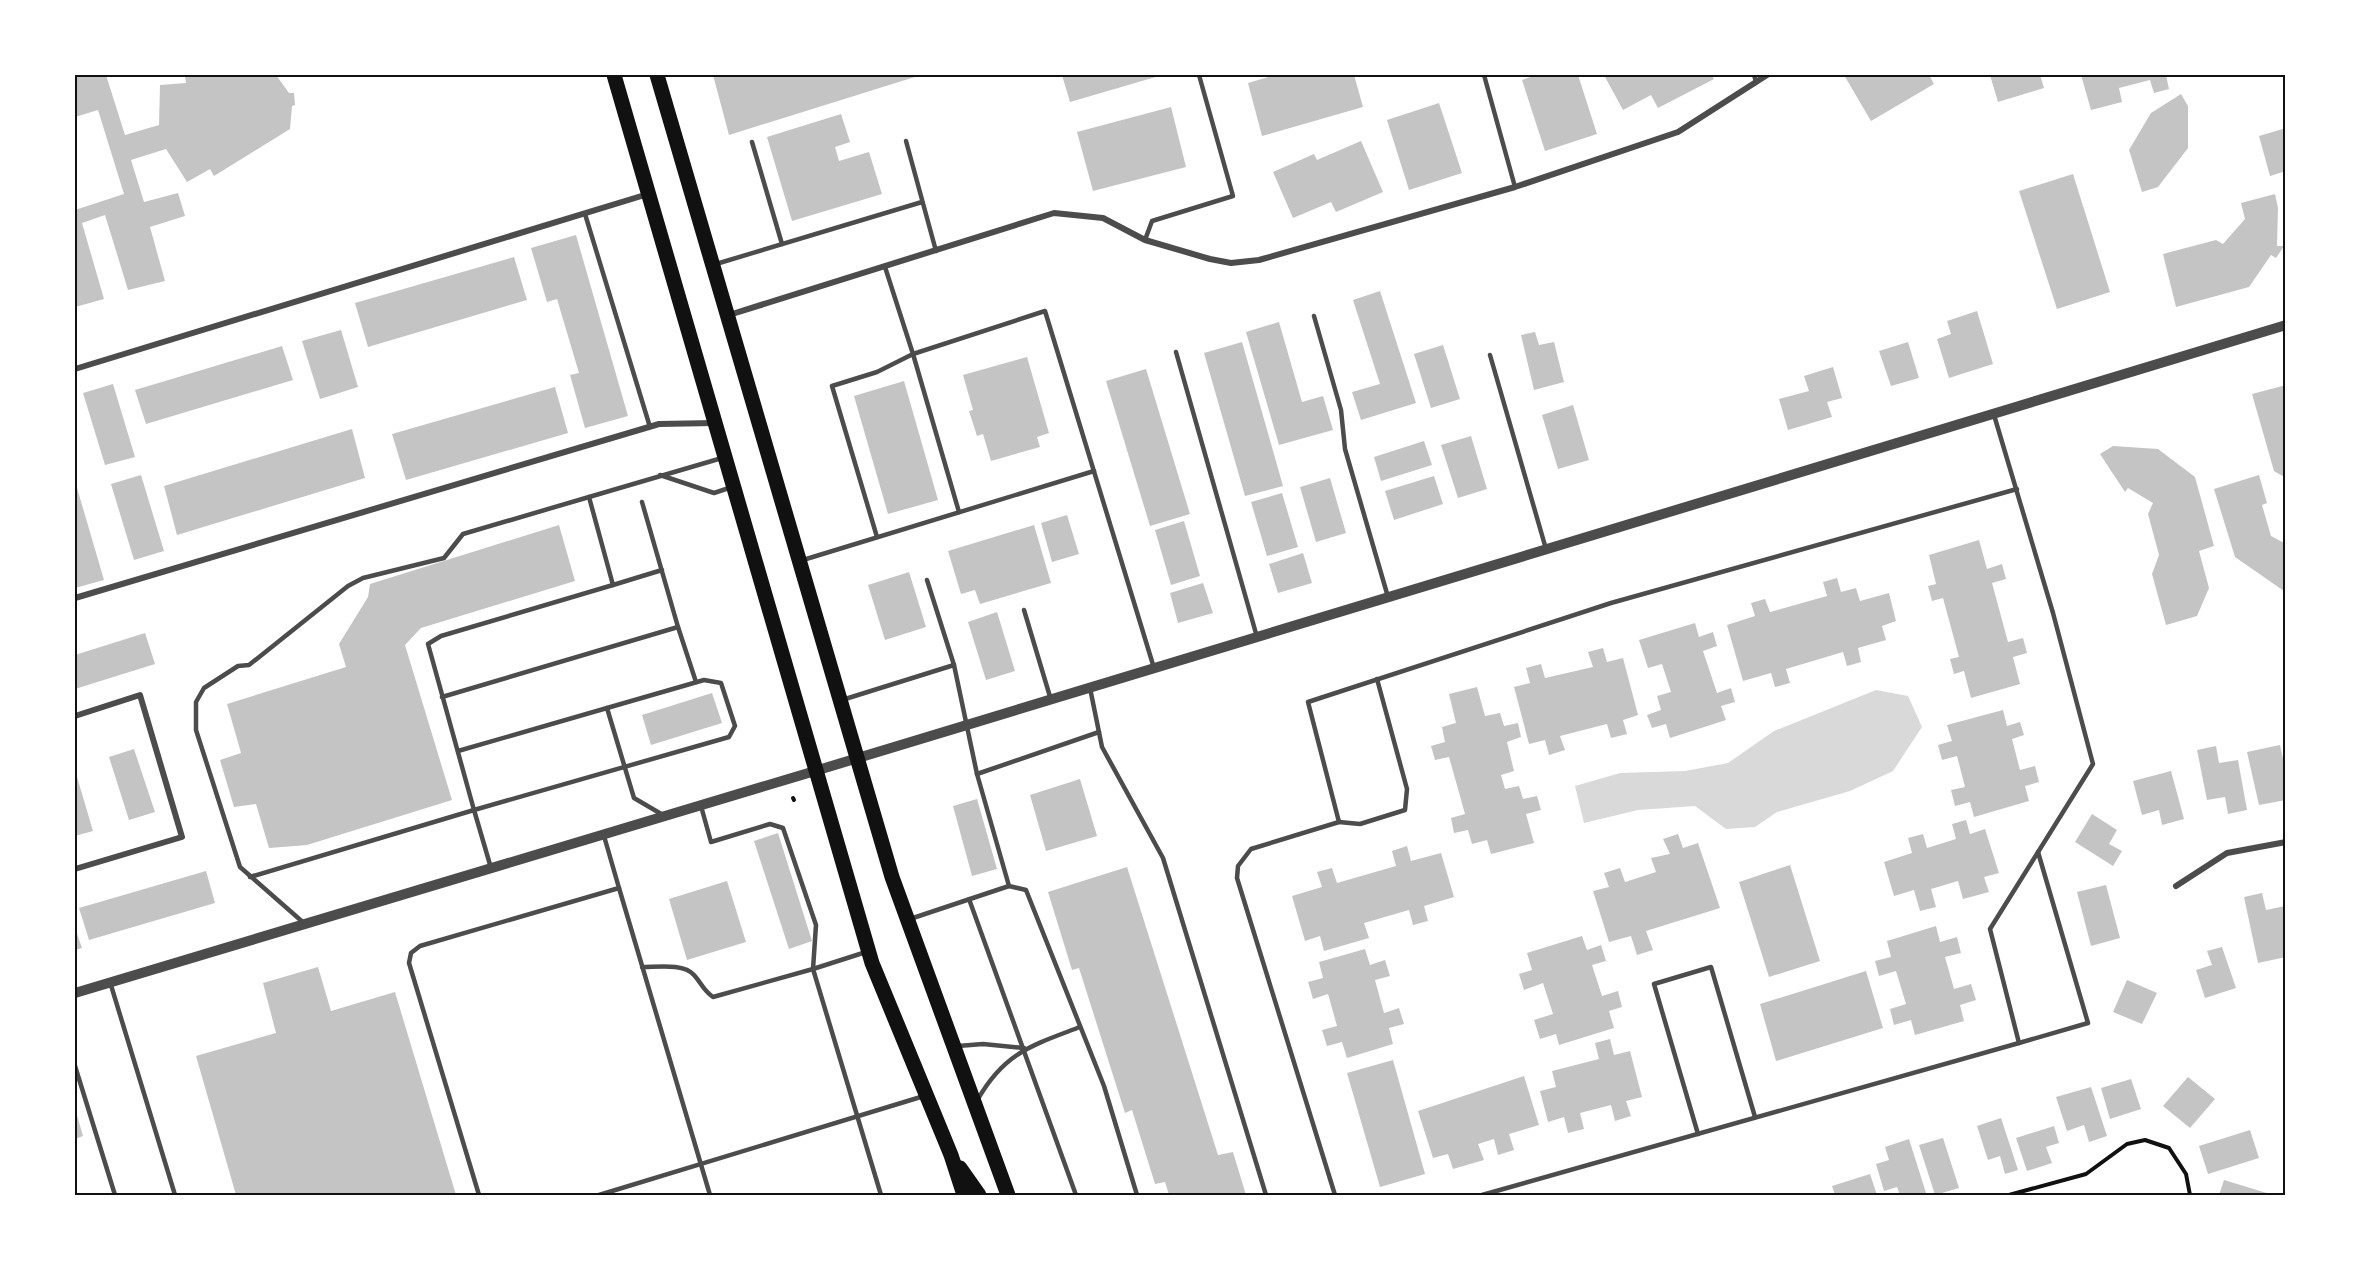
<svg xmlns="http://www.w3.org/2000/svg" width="2361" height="1270" font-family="Manrope,sans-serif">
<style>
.water{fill:#d9d9d9}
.building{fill:#c4c4c4}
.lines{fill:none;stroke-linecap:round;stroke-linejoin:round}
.path{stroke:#111;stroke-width:4}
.service{stroke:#4c4c4c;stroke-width:4.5}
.minor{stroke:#4c4c4c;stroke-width:6}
.tertiary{stroke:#4c4c4c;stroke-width:10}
.primary{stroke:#111;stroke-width:15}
.neatline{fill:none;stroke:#111;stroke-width:2}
</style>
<rect width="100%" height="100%" fill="#fff"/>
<path class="water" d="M1876,690L1908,696L1922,727L1893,771L1850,791L1777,812L1755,827L1726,829L1695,806L1638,810L1584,823L1575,786L1620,773L1685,771L1728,763L1774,731Z"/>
<g class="building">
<path d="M75,75H106L125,135L159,125L160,85L186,83L185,76L276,75L289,93H294L295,105L292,106L290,129L214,176L210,169L187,182L166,149L131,160L144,202L178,193L185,216L150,227L165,281L128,290L105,215L82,223L104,299L75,307V210L124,194L98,110L75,117Z"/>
<path d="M713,75H918V76L729,135Z"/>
<path d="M1062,75H1159V76L1070,102Z"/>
<path d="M1275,75H1354L1363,107L1262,136L1248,83Z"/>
<path d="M1536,75H1578L1597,134L1545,151L1522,80Z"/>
<path d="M1604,75H1711L1714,79L1658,108L1651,95L1623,110Z"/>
<path d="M1844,75H1929L1934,84L1871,121Z"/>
<path d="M1990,75H2040L2044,88L1998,102Z"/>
<path d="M2081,75H2166L2169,89L2154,93L2150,80L2119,88L2122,102L2091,110Z"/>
<path d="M2181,94L2188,106V148L2158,187L2142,192L2129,150L2151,113Z"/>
<path d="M1439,103L1462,173L1409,190L1387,120Z"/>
<path d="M1171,107L1186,167L1093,191L1077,132Z"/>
<path d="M841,114L850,142L835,147L839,161L869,152L882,194L792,221L767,137Z"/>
<path d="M2286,128V171L2270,176L2259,136Z"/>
<path d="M1361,141L1383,192L1336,212L1331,202L1293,218L1273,172L1314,154L1317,160Z"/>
<path d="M2073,174L2110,292L2057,309L2019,191Z"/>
<path d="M2275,194L2278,208L2277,246H2284L2276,258L2271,255L2249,287L2176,307L2163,254L2216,240L2223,244L2245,219L2241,203Z"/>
<path d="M576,235L628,416L585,428L570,375L579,373L557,299L547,302L531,248Z"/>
<path d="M514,257L527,300L368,347L355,303Z"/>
<path d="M1380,291L1416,403L1361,420L1352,392L1380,384L1353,300Z"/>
<path d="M1977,311L1993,364L1949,378L1937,339L1951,334L1947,321Z"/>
<path d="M1279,322L1302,402L1323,396L1333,430L1279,445L1246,332Z"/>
<path d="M341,330L358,387L320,399L302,341Z"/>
<path d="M1535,332L1539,345L1554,342L1564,382L1534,390L1521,335Z"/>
<path d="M1242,342L1283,486L1245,496L1204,353Z"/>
<path d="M1908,342L1919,378L1891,386L1879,351Z"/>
<path d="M1443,345L1460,399L1431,408L1414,354Z"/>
<path d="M282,346L293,380L146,424L135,390Z"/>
<path d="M1027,357L1049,433L1037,437L1040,447L991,461L983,434L977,436L969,411L973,410L963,375Z"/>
<path d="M1833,367L1842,398L1827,402L1832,417L1788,430L1779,399L1809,391L1804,376Z"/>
<path d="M1146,369L1190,514L1150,526L1106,381Z"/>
<path d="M904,381L938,500L888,514L854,396Z"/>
<path d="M113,384L135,457L105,465L83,393Z"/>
<path d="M2286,385V478L2274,471L2252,394Z"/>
<path d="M555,387L568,433L406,480L392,434Z"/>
<path d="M1573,405L1589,460L1558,469L1542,415Z"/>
<path d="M352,429L365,478L177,535L164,486Z"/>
<path d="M1471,436L1487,489L1458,498L1441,445Z"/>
<path d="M1424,441L1432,465L1381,481L1374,457Z"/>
<path d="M2113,446L2158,449L2195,477L2214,546L2199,551L2209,588L2197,616L2166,625L2152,574L2159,555L2148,514L2153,503L2128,488L2125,492L2100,454Z"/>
<path d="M141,475L164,551L134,560L111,484Z"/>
<path d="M2259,475L2267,503L2262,505L2271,536L2286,544L2284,591L2235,557L2214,489Z"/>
<path d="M1434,476L1443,504L1394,520L1385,491Z"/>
<path d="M1330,478L1346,533L1316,542L1300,487Z"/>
<path d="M75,481L104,580L75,588Z"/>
<path d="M1282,493L1298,547L1267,556L1251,502Z"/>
<path d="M1067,515L1079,554L1052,562L1041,523Z"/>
<path d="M1184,521L1200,576L1171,585L1155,530Z"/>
<path d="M559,525L575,581L421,628L405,645L452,800L307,845L269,848L256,804L234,807L220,760L241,753L227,704L346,667L339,644L368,597L370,584Z"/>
<path d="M1034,525L1051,583L980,604L975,590L961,594L948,551Z"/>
<path d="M1979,540L1987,569L2002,564L2006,579L1992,583L2008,642L2023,638L2027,653L2013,657L2020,684L1971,698L1964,671L1954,674L1950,659L1959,657L1943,598L1932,601L1928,586L1936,584L1929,555Z"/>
<path d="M1303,553L1312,583L1278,593L1269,564Z"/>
<path d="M909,572L926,627L885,640L868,585Z"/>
<path d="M1837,578L1841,592L1856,588L1860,601L1889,593L1896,621L1882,626L1886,640L1858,648L1861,662L1847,666L1843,652L1786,669L1790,683L1775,687L1771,673L1743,681L1727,625L1755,616L1751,603L1765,599L1770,612L1827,596L1823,582Z"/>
<path d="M1203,583L1213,613L1178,623L1170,593Z"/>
<path d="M997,612L1015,671L986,680L968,622Z"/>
<path d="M1695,623L1699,637L1713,632L1717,646L1703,651L1717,693L1731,688L1735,702L1721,706L1726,720L1670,738L1666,724L1652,728L1647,715L1661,710L1657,696L1671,692L1662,664L1648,668L1639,640Z"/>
<path d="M145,633L155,664L75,689V655Z"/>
<path d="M1603,648L1607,662L1623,658L1638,715L1623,720L1627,734L1611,738L1607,724L1560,736L1565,750L1549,755L1545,740L1529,744L1514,687L1530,683L1526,668L1541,664L1545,678L1593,667L1588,652Z"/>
<path d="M1477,687L1485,716L1500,713L1504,726L1518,723L1521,737L1507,742L1514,771L1501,775L1505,789L1519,786L1523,799L1537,796L1541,810L1526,814L1534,843L1491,854L1487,840L1472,844L1468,830L1454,833L1451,818L1465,814L1449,757L1435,760L1431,746L1445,742L1442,727L1456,723L1449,694Z"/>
<path d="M712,693L722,723L651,745L642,715Z"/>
<path d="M2003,710L2007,726L2020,722L2024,735L2012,739L2020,770L2035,766L2039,782L2025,786L2029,801L1974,817L1970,802L1955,806L1951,790L1965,787L1957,756L1942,760L1938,745L1952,741L1947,725Z"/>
<path d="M2280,745L2286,772V800L2259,805L2247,752Z"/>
<path d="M2216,746L2219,763L2238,760L2247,810L2228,814L2225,797L2207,800L2197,750Z"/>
<path d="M134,749L155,812L129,820L109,757Z"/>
<path d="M75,770L93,831L75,836Z"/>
<path d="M2171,771L2184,819L2162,825L2159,810L2142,815L2133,781Z"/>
<path d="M1080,779L1097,836L1046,851L1030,795Z"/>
<path d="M977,799L997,869L972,876L953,806Z"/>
<path d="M2092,814L2117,830L2109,844L2122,851L2113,866L2075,842Z"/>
<path d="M1966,820L1970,834L1985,829L1999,873L1984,877L1989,892L1963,899L1958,881L1931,889L1936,907L1920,911L1914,890L1894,896L1884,862L1912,853L1908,838L1923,834L1927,848L1956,839L1952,824Z"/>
<path d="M778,833L812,941L789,949L754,841Z"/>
<path d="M1678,834L1683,848L1698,843L1720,908L1646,931L1653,950L1637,955L1631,936L1609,942L1593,891L1609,887L1604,873L1620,868L1625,882L1656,872L1651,858L1670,854L1663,839Z"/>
<path d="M1407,846L1411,861L1441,853L1454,897L1424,906L1428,921L1413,925L1409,910L1364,923L1369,938L1324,951L1320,936L1305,941L1292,896L1322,887L1317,872L1332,868L1337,883L1396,866L1392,851Z"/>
<path d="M1790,865L1820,961L1769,977L1739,882Z"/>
<path d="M1127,867L1218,1155L1233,1152L1246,1195H1169L1165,1182L1155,1184L1132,1110L1125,1113L1079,968L1072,970L1048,892Z"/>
<path d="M206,871L215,903L89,940L79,908Z"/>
<path d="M727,881L746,942L687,960L669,899Z"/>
<path d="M2106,885L2120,938L2091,946L2077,892Z"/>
<path d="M2262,893L2266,910L2285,906L2286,957L2258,963L2244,897Z"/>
<path d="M1936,926L1940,942L1957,937L1961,953L1945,957L1954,989L1971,984L1976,1000L1960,1005L1964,1021L1915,1035L1911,1020L1894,1025L1890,1009L1906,1004L1896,971L1879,976L1875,961L1891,957L1887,941Z"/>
<path d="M75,928L82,948L75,950Z"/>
<path d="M1582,936L1587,950L1601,945L1606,961L1592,965L1602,996L1618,991L1622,1007L1609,1011L1614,1028L1559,1045L1556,1034L1540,1039L1534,1020L1553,1014L1543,983L1524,990L1519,974L1532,970L1527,953Z"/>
<path d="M2222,947L2236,988L2205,998L2196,970L2212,965L2207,951Z"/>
<path d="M1365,949L1370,965L1385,960L1390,976L1375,980L1384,1013L1399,1008L1404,1024L1389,1028L1393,1044L1347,1058L1342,1042L1327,1046L1322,1030L1337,1026L1328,994L1313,999L1308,982L1323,978L1319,962Z"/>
<path d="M318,967L331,1011L395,992L456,1195H236L196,1056L276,1033L263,983Z"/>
<path d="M1866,971L1883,1028L1776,1061L1760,1004Z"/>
<path d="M2127,980L2157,993L2142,1024L2113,1012Z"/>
<path d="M1610,1039L1614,1055L1630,1051L1642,1097L1626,1101L1631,1116L1615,1121L1611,1105L1580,1113L1584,1129L1568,1133L1564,1117L1548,1122L1540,1091L1556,1087L1552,1071L1599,1059L1595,1043Z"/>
<path d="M1393,1060L1425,1174L1380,1187L1347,1073Z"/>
<path d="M1524,1076L1539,1125L1509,1134L1514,1150L1498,1155L1494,1139L1478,1144L1484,1160L1453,1169L1448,1154L1433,1158L1418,1111Z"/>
<path d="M2188,1077L2215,1099L2190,1128L2163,1106Z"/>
<path d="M2131,1079L2141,1109L2110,1119L2101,1088Z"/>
<path d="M2091,1087L2107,1136L2089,1142L2084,1125L2067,1131L2056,1097Z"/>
<path d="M76,1112L83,1136L75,1139V1113Z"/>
<path d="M2001,1118L2018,1170L2005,1174L2000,1156L1988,1160L1977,1126Z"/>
<path d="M2054,1126L2059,1143L2046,1147L2052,1163L2027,1171L2016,1138Z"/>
<path d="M2250,1130L2259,1158L2208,1174L2199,1146Z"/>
<path d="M1943,1138L1959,1188L1935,1195L1919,1145Z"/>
<path d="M1909,1139L1926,1193L1900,1195L1897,1187L1884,1191L1876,1164L1889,1160L1885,1147Z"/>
<path d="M1870,1174L1877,1195H1835L1832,1186Z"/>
<path d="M2224,1180L2270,1194V1195H2219Z"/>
</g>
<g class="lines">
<g class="path">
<path d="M793,798L794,800"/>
<path d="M2009,1195L2086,1174L2127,1144L2145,1140L2169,1148L2186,1174L2190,1195"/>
</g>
<g class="service">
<path d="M1484,75L1515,187"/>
<path d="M1754,75L1756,82"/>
<path d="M906,141L936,251"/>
<path d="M752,142L782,244"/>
<path d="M585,214L650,427"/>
<path d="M1145,240L1152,221L1233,196L1199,75"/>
<path d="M716,264L922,202"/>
<path d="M885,267L913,354L1045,311L1154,668"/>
<path d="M1314,316L1341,410L1345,449L1388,597"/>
<path d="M1176,352L1257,637"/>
<path d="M1490,355L1546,549"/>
<path d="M660,475L714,493L732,487"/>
<path d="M642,502L678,627"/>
<path d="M877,537L832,386L877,372L913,354L959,512"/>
<path d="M803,560L1094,471"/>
<path d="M927,580L954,665L977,774L1009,886L1026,890L1104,1086L1137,1195"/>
<path d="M613,585L662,570"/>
<path d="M1024,610L1051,700"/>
<path d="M1090,688L1102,747L1163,858L1266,1195"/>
<path d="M442,697L678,627L696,682"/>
<path d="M842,700L954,665"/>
<path d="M458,751L607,708"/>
<path d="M977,774L1099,732"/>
<path d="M663,815L634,798L607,708L704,680L721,683L735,726L729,737L474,810L428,644L441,636L613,585L589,497L722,458"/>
<path d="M1339,822L1360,824L1405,810L1407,789L1377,679"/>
<path d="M250,877L474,810L491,868"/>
<path d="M619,888L710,1195"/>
<path d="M969,899L1076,1195"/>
<path d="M910,919L1009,886"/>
<path d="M305,924L240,867L196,730V702L204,688L238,666L249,665L348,586L363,578L444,558L463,534L589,497"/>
<path d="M866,952L813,969L881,1195"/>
<path d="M642,967C657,967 684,963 694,975C702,984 703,990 713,997L813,969L816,925L783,828L770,824L711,842L701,806"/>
<path d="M110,982L175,1195"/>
<path d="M2019,1043L2088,1023L2038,852"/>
<path d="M958,1046L983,1044L1024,1048"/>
<path d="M75,1066L115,1195"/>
<path d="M978,1099C1005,1052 1033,1045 1080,1027"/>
<path d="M1698,1134L1654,984L1711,967L1755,1117"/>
<path d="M479,1195L409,963L411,953L420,946L619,888L604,836"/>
<path d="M599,1195L924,1096"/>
<path d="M1335,1195L1237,878L1238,866L1251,849L1339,822L1308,702L1611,603L2017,489"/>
<path d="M1482,1195L2019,1043L1990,929L2093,764L2053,613L1994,415"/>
</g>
<g class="minor">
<path d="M729,315L1054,213L1103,218L1145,240L1210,259L1231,263L1259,260L1515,187L1678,132L1767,75"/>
<path d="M75,369L648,194"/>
<path d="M75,598L659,424L714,423"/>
<path d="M75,716L140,695L182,837L75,869"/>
<path d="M2176,886L2227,853L2286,842"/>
</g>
<path class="tertiary" d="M75,993L815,771L2286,325"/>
<g class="primary">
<path d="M614,75L872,963L951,1155L964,1195"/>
<path d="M657,75L892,877L1008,1195"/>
<path d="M960,1168L979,1195"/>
</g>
</g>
<rect width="2361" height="1270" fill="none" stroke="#ffffff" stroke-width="153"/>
<rect x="76" y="76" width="2208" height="1118" class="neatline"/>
</svg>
